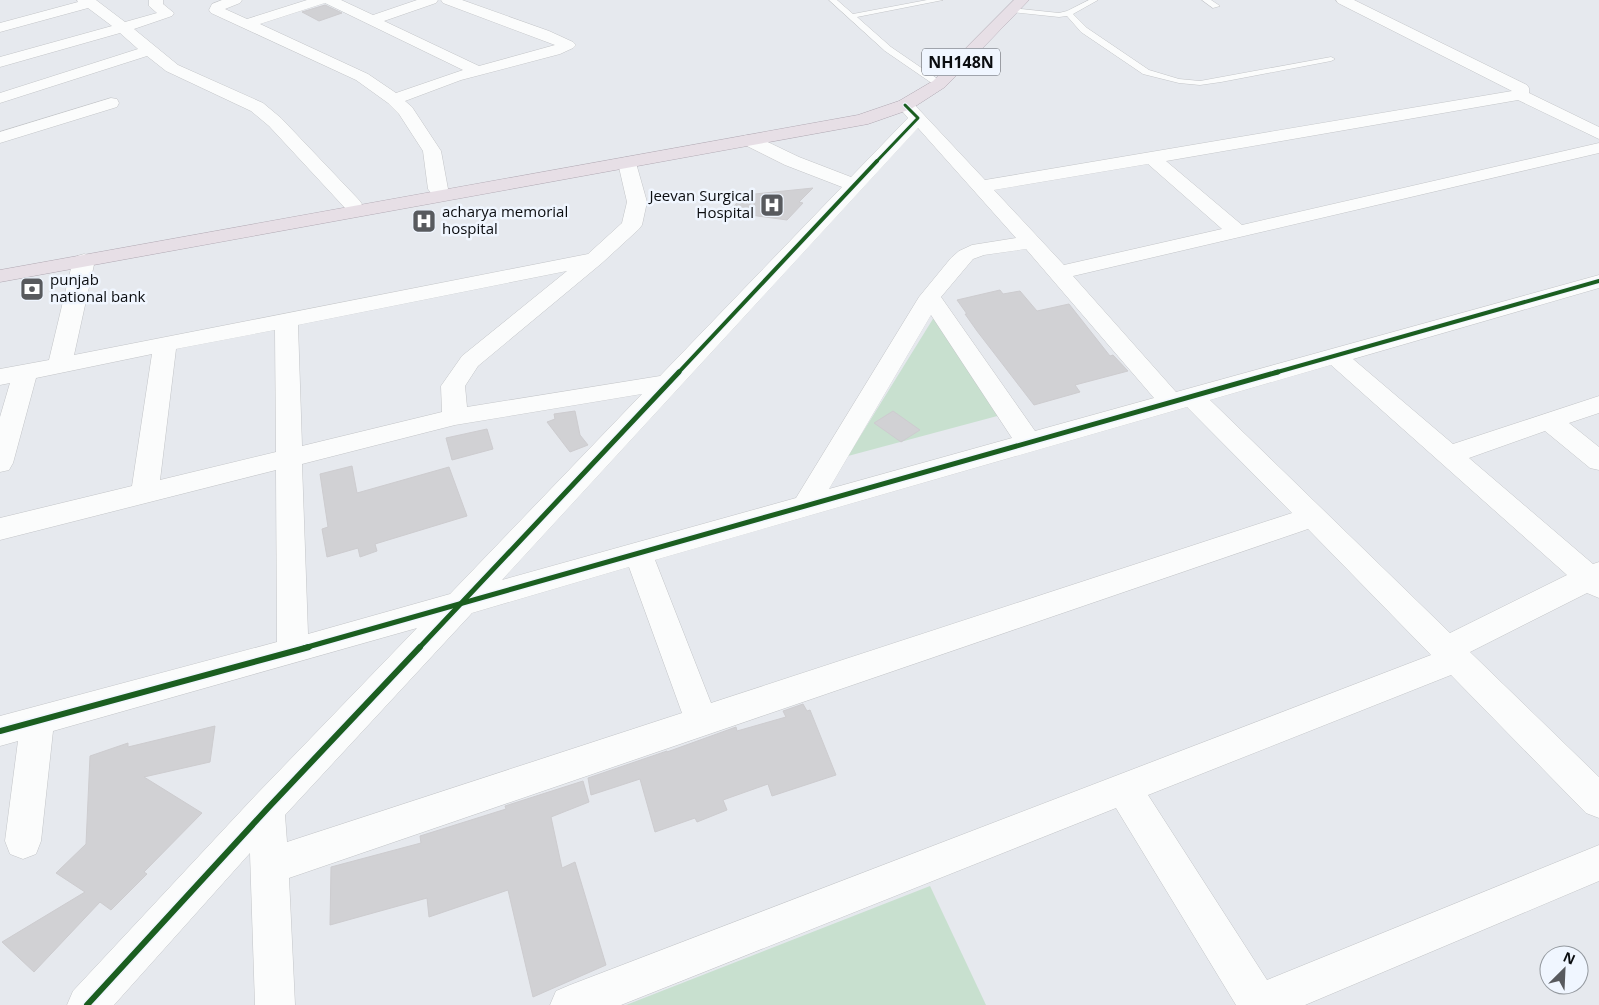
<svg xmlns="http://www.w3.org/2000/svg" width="1599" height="1005" font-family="'Open Sans',sans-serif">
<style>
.green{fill:#c8e0cf}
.building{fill:#d1d1d4;stroke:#cdcccf}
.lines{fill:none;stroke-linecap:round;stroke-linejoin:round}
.lane-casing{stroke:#c3c5c8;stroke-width:1}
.street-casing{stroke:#c3c5c8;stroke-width:1}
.highway-casing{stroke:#b0a8b2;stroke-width:1}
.lane{fill:#fbfcfc;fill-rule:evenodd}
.street{fill:#fbfcfc;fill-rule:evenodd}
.highway{fill:#e7dfe6;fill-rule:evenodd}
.cycleway-far3-casing{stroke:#f0f6ff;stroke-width:5}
.cycleway-far2-casing{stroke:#f0f6ff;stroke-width:6}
.cycleway-far1-casing{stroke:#f0f6ff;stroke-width:8}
.cycleway-casing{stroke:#f0f6ff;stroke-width:9}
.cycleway-far3{stroke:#1b5e20;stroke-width:3}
.cycleway-far2{stroke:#1b5e20;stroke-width:4}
.cycleway-far1{stroke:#1b5e20;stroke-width:5}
.cycleway{stroke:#1b5e20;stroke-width:6}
.labels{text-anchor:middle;stroke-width:5;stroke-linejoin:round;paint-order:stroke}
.far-poi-label{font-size:15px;fill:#0b0d10;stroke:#f0f6ff;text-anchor:start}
.shield{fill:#f0f6ff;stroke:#505358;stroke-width:1}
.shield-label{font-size:16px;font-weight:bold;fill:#0b0d10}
</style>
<rect width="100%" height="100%" fill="#e6e9ee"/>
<g class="green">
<path d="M936,314L1001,415L848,456Z"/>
<path d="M930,886L986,1005H626Z"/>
</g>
<g class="building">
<path d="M325,5L342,13L319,21L302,12Z"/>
<path d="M813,188L799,202L803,203L787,220L728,212L745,195Z"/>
<path d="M1000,290L1003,294L1020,291L1037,311L1069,304L1110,356L1113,355L1128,371L1075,385L1080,392L1034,405L977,331L965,314H967L957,300Z"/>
<path d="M575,411L580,435L588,445L570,452L547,422L555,419L554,414Z"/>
<path d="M893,411L920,430L901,442L874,423Z"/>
<path d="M487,429L493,449L452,460L446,438Z"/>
<path d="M352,466L357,493L449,467L467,516L375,544L377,551L360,557L358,548L327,557L322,529L328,527L320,474Z"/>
<path d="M803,704L807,711L810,710L836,775L772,796L768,784L723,800L727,810L697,822L695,818L655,832L640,779L591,795L588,778L667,751V752L736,727L737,731L786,717L783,711Z"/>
<path d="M215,726L210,762L144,777L202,813L144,872L147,874L111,910L100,902L34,972L2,942L85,892L56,873L86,844L90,756L128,743V747Z"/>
<path d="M583,781L589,802L551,817L562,868L575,862L606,965L533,997L508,890L429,917L427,898L330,925L331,867L421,843L420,836L506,809L505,806Z"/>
</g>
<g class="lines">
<g class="lane-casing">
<g id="lane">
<path d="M829,0H837L853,14L927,0H943L857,17L891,47L942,82V86H936L885,51Z"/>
<path d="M1089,0H1098L1073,14L1087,28L1149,70L1179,79L1200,81L1331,57L1335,59L1331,61L1221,82L1200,85L1179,83L1143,74L1081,32L1067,16L1059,17L1012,12L1008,10L1012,8L1059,13L1067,11Z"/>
<path d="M1202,0H1211L1220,6L1213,8Z"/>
</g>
</g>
<g class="street-casing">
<g id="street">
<path d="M77,0H96L125,22L157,13L149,6V0H163V4L174,13L172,16L134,29L178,65L263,103L281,118L359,200L362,204L359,208L352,210L345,208L269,126L251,111L166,71L147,56L0,103V93L138,49L120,33L0,67V57L112,26L88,8L0,32V23L78,2Z"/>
<path d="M222,0H242L240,3L225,9L247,19L307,0H341L373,15L417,0H438L436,3L384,21L479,66L555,45L443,3L441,0H462L549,31L573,42L576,45L573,48L560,54L461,80L405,101L412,107L441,151L448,189L445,193L438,195L431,193L428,189L423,151L399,114L388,103L356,80L211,13L209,10L212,4ZM325,3L463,70L396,93L368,74L260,24Z"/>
<path d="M1336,0H1354L1527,85L1529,88V93L1599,127V139L1518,100L1166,161L1242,225L1599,143V153L1073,276L1176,392L1599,275V288L1353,359L1453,444L1599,396V413L1569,423L1599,447V470L1590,468L1545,431L1469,458L1593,564L1599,562V598L1587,593L1470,652L1599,777V818L1586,813L1451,675L1148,795L1267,980L1599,845V881L1305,1005H1236L1116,808L621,1005H550L556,991L570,985L1431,655L1308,529L289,878L295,1005H255L250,853L114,1005H67L73,991L254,797L417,628L53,731L41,841L36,854L23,859L10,854L5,841L18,741L0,746V716L277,642L276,470L0,540V518L132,486L152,354L36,378L13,463L9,470L0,472V417L10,383L0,385V369L49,360L73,260L77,256L84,254L91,256L95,260L74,355L588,254L622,223L627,202L618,163L620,159L627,157L634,159L636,163L647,202L642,225L639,229L602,263L478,366L465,386L467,407L660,376L842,187L785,165L743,144L740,140L743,136L749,135L755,136L799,157L851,177L908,118L897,105L899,101H911L985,180L1512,91L1338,3ZM918,128L1016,238L972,245L959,251L951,258L919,297L796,498L502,580ZM1148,164L1222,229L1064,265L994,190ZM1026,249L1154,398L1035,431L941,297L973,259L984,255ZM567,271L462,356L441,386L442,412L302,446L298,325ZM931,315L1012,438L829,489ZM275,330L276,452L160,480L176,349ZM1331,365L1567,575L1450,633L1210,400ZM642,394L450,594L308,634L302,464L455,425ZM1187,407L1292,513L711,703L655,560ZM629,567L682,713L287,842L285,815L472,613Z"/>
<path d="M111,98L117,99L119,103L117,107L0,143V132Z"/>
</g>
</g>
<g class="highway-casing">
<path id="highway" d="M1014,0H1029L945,87L911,109L868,124L0,282V270L858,115L899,101L933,81Z"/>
</g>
<use href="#lane" class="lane"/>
<use href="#street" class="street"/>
<use href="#highway" class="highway"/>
<g class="cycleway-far3-casing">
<path id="cycleway-far3" d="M876,162L918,118L905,105"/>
</g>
<g class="cycleway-far2-casing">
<g id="cycleway-far2">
<path d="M678,373L877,161"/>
<path d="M1274,373L1599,281"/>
</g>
</g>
<g class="cycleway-far1-casing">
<g id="cycleway-far1">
<path d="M304,648L1278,372"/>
<path d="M419,648L679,372"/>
</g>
</g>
<g class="cycleway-casing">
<g id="cycleway">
<path d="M0,731L309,647"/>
<path d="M87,1005L267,809L420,647"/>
</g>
</g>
<use href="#cycleway-far3" class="cycleway-far3"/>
<use href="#cycleway-far2" class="cycleway-far2"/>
<use href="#cycleway-far1" class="cycleway-far1"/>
<use href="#cycleway" class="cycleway"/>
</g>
<defs>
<g id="hospital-square" transform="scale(1.25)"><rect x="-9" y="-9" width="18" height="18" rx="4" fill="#585a5e" stroke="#f0f6ff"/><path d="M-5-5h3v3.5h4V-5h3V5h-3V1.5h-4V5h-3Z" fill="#fff"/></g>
<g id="bank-square" transform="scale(1.25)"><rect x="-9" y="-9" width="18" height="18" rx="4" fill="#585a5e" stroke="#f0f6ff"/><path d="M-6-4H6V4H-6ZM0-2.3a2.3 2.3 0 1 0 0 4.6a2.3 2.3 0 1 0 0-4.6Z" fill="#fff"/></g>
</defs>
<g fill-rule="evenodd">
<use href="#hospital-square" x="772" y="205"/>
<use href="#hospital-square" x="424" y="221"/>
<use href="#bank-square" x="32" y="289"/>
</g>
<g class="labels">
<g class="far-poi-label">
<text x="754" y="201" text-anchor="end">Jeevan Surgical<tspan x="754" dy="17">Hospital</tspan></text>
<text x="442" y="217">acharya memorial<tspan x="442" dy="17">hospital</tspan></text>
<text x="50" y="285">punjab<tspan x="50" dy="17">national bank</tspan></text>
</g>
<rect class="shield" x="922" y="48.5" width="78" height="27" rx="4"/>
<g class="shield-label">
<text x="961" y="68">NH148N</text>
</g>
</g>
<g transform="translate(1564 970) rotate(24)"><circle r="24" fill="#f0f6ff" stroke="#94999f"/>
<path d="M0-4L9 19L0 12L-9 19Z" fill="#585a5e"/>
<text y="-8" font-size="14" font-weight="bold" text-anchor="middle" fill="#0b0d10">N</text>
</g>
</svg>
